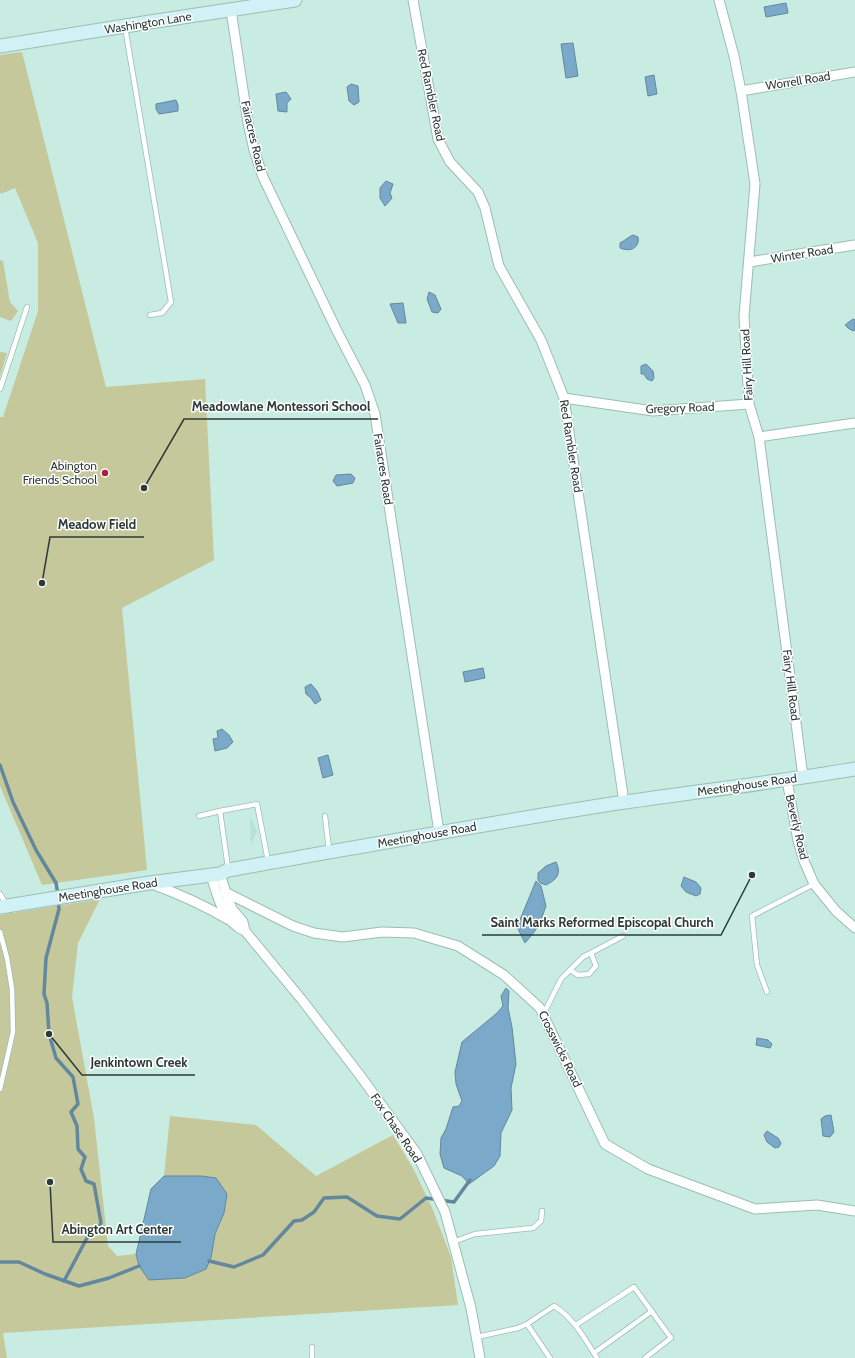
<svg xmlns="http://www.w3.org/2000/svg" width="855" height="1358" font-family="Cabin,sans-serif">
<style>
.built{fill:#b5e3d5}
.green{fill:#c5c89b}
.water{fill:#7aa9c9;stroke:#63889d}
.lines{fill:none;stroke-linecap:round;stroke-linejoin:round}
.stream{stroke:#63889d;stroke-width:3.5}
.lane-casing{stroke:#9bbeb3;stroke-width:6}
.street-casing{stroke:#9bbeb3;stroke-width:11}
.secondary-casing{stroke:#9bbeb3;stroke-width:15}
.lane{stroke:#fff;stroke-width:4.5}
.street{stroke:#fff;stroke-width:9}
.secondary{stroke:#d0f2f6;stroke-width:13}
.poi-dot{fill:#b11d41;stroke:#fff;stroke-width:1.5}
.labels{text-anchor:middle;stroke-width:3;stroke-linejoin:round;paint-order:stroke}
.street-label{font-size:12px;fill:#2d3b37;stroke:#fff}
.poi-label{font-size:12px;fill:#2d3b37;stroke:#fff;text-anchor:end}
.leader{fill:none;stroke:#2d3b37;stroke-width:1.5}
.callout-dot{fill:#2d3b37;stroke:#fff;stroke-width:1.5}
.callout-label{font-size:13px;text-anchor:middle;font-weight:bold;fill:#2d3b37;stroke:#fff;stroke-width:3;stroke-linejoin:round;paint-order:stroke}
</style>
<rect width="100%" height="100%" fill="#c8ece1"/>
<path class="built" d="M250,817L257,830L251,846Z"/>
<g class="green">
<path d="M22,52L106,387L205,379L214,560L122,608L147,870L42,885L0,786V417H3L38,311V243L15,188L1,194L0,192V55Z"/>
<path d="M0,260L3,261L10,302L18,311L11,321L0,317Z"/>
<path d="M0,352L7,353L0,377Z"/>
<path d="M100,899L78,943L72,997L94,1118L108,1246L117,1256L136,1254L139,1266L209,1261L211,1258L215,1234L224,1213L216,1178L164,1176L170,1116L256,1125L316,1176L393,1135L414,1170L433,1210L451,1257L458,1305L3,1333L7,1358H0V915Z"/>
</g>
<g class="water">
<path d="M786,3L788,13L766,17L764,7Z"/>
<path d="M573,43L578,76L566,78L561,44Z"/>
<path d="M654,75L657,94L648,96L645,77Z"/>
<path d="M351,84L358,86L359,102L354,105L349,101L347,87Z"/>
<path d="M286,92L291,99L287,103V112L278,111L276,94Z"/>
<path d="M176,100L178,105V111L159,114L156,109V104Z"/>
<path d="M386,181L393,184L390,193L392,198L385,206L380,198V188Z"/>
<path d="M633,235L638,237C640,249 629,252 620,248V243C626,240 628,237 633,235Z"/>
<path d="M429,292L435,295L441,309L438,313L432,312L427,299Z"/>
<path d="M403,303L406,323H398L390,304Z"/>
<path d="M853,319L855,320V330L853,331L848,328L845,325Z"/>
<path d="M646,364L653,371L654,378L652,381L647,379L644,374H641V366Z"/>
<path d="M351,474L355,478L353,483L337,486L333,481L336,475Z"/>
<path d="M483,668L485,678L465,682L463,672Z"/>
<path d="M311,684L317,691L321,700L315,704L311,698L306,694L305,687Z"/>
<path d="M222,729L229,735L233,742L227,748L215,751L213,739L218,738L217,731Z"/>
<path d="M328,755L333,775L323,778L318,758Z"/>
<path d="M556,862C562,874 556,880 546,885L540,883L538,880V873L546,866Z"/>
<path d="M684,877L696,882L701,888L700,894L696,896L686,892L681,886Z"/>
<path d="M536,881L541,886L546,906L542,917L535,931L525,943L517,927Z"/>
<path d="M506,988L509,991L508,1008L512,1027L516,1064L511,1088L512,1110L501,1133L500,1156L494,1166L469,1184L462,1176L444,1168L440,1154L441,1138L446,1129L453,1107L459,1106L462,1101L456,1084L455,1072L462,1042L497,1013L503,1006L501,996Z"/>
<path d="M757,1038L768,1040L772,1044L770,1048L756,1045Z"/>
<path d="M831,1115L834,1132L830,1137L823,1136L821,1119L825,1116Z"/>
<path d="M767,1131L778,1138L781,1143L779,1147L775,1148L767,1142L764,1135Z"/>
<path d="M164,1176H201L216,1178L227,1194L224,1213L215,1234L211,1258L206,1269L185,1278L149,1280L139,1266L136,1254L151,1189Z"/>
</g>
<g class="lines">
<g class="stream">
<path d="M0,765L13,802L36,850L56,883L58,895"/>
<path d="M58,901L59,909L46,958L44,994L47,1003L49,1034L56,1058L73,1077L78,1104L71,1112L77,1126L78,1149L85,1157L81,1169L86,1181L94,1184L101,1223L96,1230L87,1238L64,1281"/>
<path d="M209,1261L234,1267L263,1255L294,1221L302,1220L314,1212L324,1198L347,1197L377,1216L400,1219L426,1198L454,1202L470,1180"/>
<path d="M0,1262H19L45,1274L79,1286L109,1278L139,1266"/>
</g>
<g class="lane-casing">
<g id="lane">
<path d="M125,27L171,302L162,313L150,315"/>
<path d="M0,389L27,307"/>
<path d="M199,816L220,811"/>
<path d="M325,816L329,850"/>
<path d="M228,868L220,811L257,804L268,861"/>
<path d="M0,894L6,904"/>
<path d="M0,932L7,958L12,989L13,1032L0,1089"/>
<path d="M570,970L578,975L589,974L596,966L591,953"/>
<path d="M767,992L757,965L752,916L814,884"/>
<path d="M543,1015L561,979L583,957L623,936"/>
<path d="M453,1242L475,1234L533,1228L541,1221L542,1211"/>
<path d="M527,1324L554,1306C574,1318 585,1339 597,1358"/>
<path d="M576,1325L634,1287L671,1338L645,1358"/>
<path d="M477,1337L518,1328L527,1324L550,1358"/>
<path d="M594,1353L652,1311"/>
<path d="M312,1358V1347"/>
</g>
</g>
<g class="street-casing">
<g id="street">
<path d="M413,0L438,139L450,162L478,192L485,208L499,266L541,340L564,398L624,802"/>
<path d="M719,0L734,56L741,91L755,184L744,316L749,404L759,437L803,777"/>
<path d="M231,10L248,123L254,150L263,177L337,331L365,385L375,414L439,832"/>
<path d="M741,91L855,72"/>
<path d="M749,262L855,245"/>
<path d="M564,398L653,411L749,404"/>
<path d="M759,437L855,423"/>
<path d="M787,780L798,841L804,861L814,884L836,911L855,928"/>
<path d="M220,874L228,899L232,909L243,922L245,931"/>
<path d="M211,875C217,895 223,922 245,931L302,1000L359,1074L417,1154L445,1212L471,1308L480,1358"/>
<path d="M152,884C179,894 204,905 229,920"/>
<path d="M225,892L293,926L314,933L343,937L382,932L414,933L458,946L504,975L540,1008L605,1144L648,1169L755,1209L817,1205L855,1211"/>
</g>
</g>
<g class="secondary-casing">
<g id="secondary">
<path d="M0,46L150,22L295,0"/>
<path d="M0,907L149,883L220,874L228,870C360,847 492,822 625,802C701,791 778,782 855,769"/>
</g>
</g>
<use href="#lane" class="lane"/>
<use href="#street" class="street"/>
<use href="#secondary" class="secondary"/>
</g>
<circle class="poi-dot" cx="105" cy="473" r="4"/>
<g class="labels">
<g class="street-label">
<text transform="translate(148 23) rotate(-9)" y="4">Washington Lane</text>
<text transform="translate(798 81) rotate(-9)" y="4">Worrell Road</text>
<text transform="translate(431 95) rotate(78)" y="4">Red Rambler Road</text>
<text transform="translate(253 136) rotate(77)" y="4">Fairacres Road</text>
<text transform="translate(802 254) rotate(-9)" y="4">Winter Road</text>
<text transform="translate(747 365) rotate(-93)" y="4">Fairy Hill Road</text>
<text transform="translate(680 408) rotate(-2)" y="4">Gregory Road</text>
<text transform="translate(571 446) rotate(81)" y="4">Red Rambler Road</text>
<text transform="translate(383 469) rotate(81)" y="4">Fairacres Road</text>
<text transform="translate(791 685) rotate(83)" y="4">Fairy Hill Road</text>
<text transform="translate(747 785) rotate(-8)" y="4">Meetinghouse Road</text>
<text transform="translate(797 827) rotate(77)" y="4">Beverly Road</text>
<text transform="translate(427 835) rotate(-10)" y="4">Meetinghouse Road</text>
<text transform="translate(108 890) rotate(-9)" y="4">Meetinghouse Road</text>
<text transform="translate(560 1049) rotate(64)" y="4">Crosswicks Road</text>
<text transform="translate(396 1128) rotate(56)" y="4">Fox Chase Road</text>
</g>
<g class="poi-label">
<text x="97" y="470">Abington<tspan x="97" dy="14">Friends School</tspan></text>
</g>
</g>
<path class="leader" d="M144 488L184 419H378M42 583L50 537H144M752 875L721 935H482M49 1034L82 1075H195M50 1182L53 1242H181"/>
<g class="callout-dot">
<circle cx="144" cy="488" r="4"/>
<circle cx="42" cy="583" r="4"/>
<circle cx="752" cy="875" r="4"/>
<circle cx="49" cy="1034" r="4"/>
<circle cx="50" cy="1182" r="4"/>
</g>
<g class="callout-label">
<text x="281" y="411">Meadowlane Montessori School</text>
<text x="97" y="529">Meadow Field</text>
<text x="602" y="927">Saint Marks Reformed Episcopal Church</text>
<text x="139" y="1067">Jenkintown Creek</text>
<text x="117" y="1234">Abington Art Center</text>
</g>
</svg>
